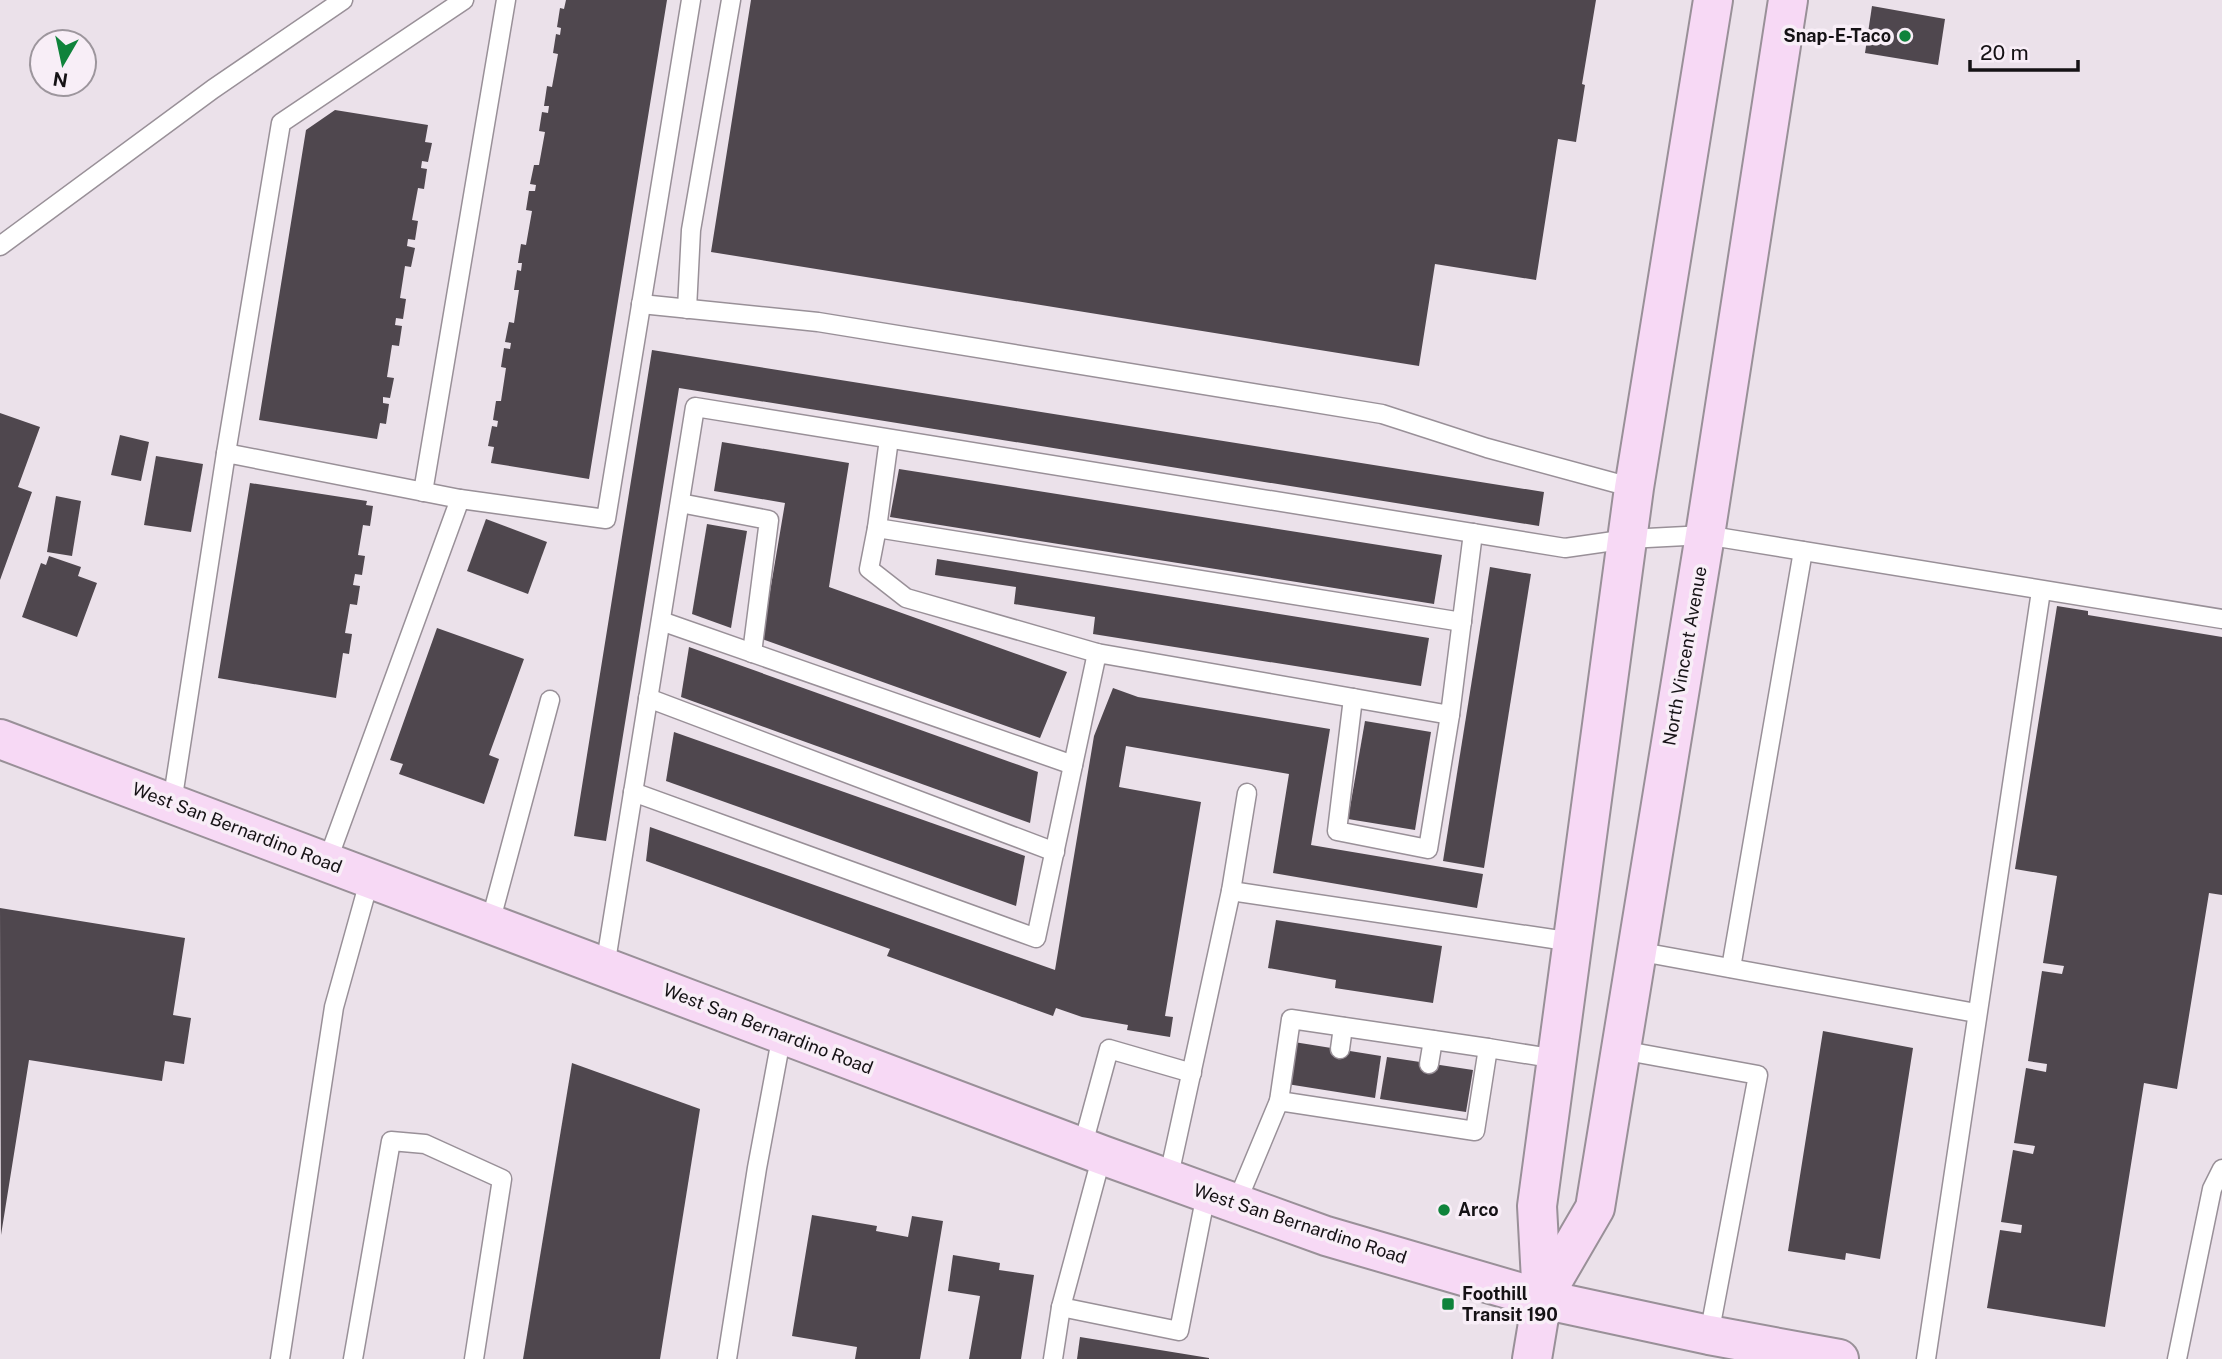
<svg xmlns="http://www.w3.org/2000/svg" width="2222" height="1359" font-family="'Public Sans',sans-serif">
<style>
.building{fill:#4f474e}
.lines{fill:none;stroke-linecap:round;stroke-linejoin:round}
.lane-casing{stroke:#999098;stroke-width:21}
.secondary-casing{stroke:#999098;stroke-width:42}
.lane{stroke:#fff;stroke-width:18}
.secondary{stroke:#f7d9f5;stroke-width:38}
.poi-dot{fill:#0f833b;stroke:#f8eef7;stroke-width:2.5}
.labels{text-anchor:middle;stroke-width:7;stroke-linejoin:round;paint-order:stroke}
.poi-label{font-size:18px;font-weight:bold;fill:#151215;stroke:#f8eef7;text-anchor:start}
.street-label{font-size:18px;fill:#151215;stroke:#f8eef7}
</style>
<rect width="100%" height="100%" fill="#ebe1ea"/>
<g class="building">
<path d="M566,0H667L589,479L491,463L494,447L488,446L492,426L497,427L498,421L493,420L496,401H501L506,368L501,367L504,348L510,349L511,343L505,342L509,322L514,323L519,290H514L517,270L521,271L522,263H518L521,244L526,245L532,211L526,210L529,191H535L536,185L530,184L534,165H539L545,132L539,131L542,112L548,113L549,106H544L547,86L552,87L558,54L553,53L556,34L560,35L561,28L557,27L560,8L564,9Z"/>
<path d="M751,0H1596L1582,84L1585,85L1576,142L1558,139L1536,280L1435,264L1419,366L711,252Z"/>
<path d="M1872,6L1945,19L1938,65L1865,53Z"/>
<path d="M335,110L428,125L425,142L432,143L428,162L422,161L421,168L427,169L424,189L418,188L412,220L418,221L415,240L408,239L407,246L415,248L411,267L405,266L400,298L406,299L403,319L396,318L395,325L402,326L399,346L392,345L387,377L394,378L390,398L383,397V403L389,404L386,424L380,423L377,439L259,420L306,130Z"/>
<path d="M652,350L1544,492L1539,526L679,388L606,841L574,836Z"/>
<path d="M0,413L40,427L18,487L32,492L0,580Z"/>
<path d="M120,435L149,442L141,481L111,475Z"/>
<path d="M722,442L849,463L829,587L1067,672L1040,738L762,639L785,503L714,491Z"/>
<path d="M156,456L203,464L191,532L144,525Z"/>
<path d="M899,469L1442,555L1434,604L890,517Z"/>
<path d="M250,483L367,501L366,505L373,506L370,526L363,525L358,555L365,556L362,575L355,574L353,585L360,586L357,605L350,604L345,633L352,634L349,654L343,653L336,698L218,678Z"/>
<path d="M56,496L81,501L72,556L47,552Z"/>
<path d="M486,519L547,542L528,594L467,571Z"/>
<path d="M707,524L747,531L731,628L692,614Z"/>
<path d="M49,556L81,567L78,576L97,583L77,637L22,617L41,563L46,565Z"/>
<path d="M937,559L1429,638L1421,686L1093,634L1095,617L1014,604L1016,587L935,575Z"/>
<path d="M1490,567L1531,574L1484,868L1443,861Z"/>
<path d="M2057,606L2088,611V615L2222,637V895L2209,893L2177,1089L2144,1083L2105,1327L1987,1308L2000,1230L2021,1233L2022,1225L2001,1222L2013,1150L2033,1154L2035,1146L2014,1143L2026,1068L2046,1072L2047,1064L2028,1061L2042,971L2062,974L2064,966L2043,963L2057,876L2015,869Z"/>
<path d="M437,628L524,659L489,755L499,759L484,804L399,774L403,764L390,760Z"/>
<path d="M689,647L1038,772L1030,823L681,697Z"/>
<path d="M1113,688L1138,697L1330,729L1311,845L1483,874L1477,908L1273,873L1289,774L1126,746L1119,787L1201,802L1165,1016L1173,1017L1170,1037L1127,1030L1128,1025L1082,1017L1056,1008L1053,1016L887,956L890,949L646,861L650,827L1055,970L1094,736Z"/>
<path d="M1365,721L1431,732L1415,830L1348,819Z"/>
<path d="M674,732L1025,856L1016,906L666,781Z"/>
<path d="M0,908L185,938L173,1015L191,1018L184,1064L165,1061L162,1081L29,1060L1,1235Z"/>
<path d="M1276,920L1442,946L1433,1003L1335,988L1336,980L1268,968Z"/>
<path d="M1823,1031L1913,1048L1880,1259L1846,1253L1845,1260L1788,1251Z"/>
<path d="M1294,1042L1381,1056L1375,1098L1287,1084Z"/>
<path d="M1387,1057L1473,1070L1466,1112L1380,1099Z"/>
<path d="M572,1063L700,1109L660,1359H523Z"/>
<path d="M812,1215L877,1226L876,1231L908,1237L912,1216L943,1221L920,1359H855L857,1347L792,1336Z"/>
<path d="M953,1255L1000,1263L999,1270L1034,1275L1021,1359H969L980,1296L948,1291Z"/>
<path d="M1080,1337L1209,1358V1359H1077Z"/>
</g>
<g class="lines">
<g class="lane-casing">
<g id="lane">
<path d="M0,246L213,89L343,0"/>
<path d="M641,304L818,322L1382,414L1487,448L1634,488"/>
<path d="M687,309L691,230L731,0"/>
<path d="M889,439L877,528L1462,622"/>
<path d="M226,453L281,123L464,0"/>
<path d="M423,492L506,0"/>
<path d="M460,499L606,519L691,0"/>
<path d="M680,503L769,520L752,653"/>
<path d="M877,528L869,569L906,598L1097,653"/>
<path d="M661,621L1073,765"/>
<path d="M648,698L1055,852"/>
<path d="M1353,698L1337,831L1428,849L1450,715"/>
<path d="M633,792L1036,938L1097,653L1450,715L1473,533"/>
<path d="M172,803L226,453L460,499L327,862"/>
<path d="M1231,891L1247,793"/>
<path d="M490,923L550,700"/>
<path d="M1636,951L1976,1013"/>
<path d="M605,967L695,407L1565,548L1628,539L1705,535L2222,619"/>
<path d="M1731,968L1803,551"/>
<path d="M1340,1049L1343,1027"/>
<path d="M1621,1050L1758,1075L1709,1335"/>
<path d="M1429,1064L1433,1040"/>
<path d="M1279,1101L1291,1019L1488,1048"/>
<path d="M1082,1148L1109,1049L1192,1073"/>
<path d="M1168,1180L1231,891L1573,942"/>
<path d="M1236,1204L1279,1101L1475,1131L1488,1048L1557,1059"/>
<path d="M1061,1307L1179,1331L1206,1194"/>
<path d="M280,1359L334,1007L370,878"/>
<path d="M353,1359L391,1141L425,1144L502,1179L474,1359"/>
<path d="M727,1359L757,1168L782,1034"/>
<path d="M1053,1359L1061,1307L1102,1155"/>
<path d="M1926,1359L2041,591"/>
<path d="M2177,1359L2212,1189L2222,1169"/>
</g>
</g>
<g class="secondary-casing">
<g id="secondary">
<path d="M0,739L1102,1155L1326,1236L1542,1299L1709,1335L1839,1359"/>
<path d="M1542,1299L1595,1208L1705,535L1788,0"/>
<path d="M1532,1359L1542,1299L1537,1206L1634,488L1713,0"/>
</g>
</g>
<use href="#lane" class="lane"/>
<use href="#secondary" class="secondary"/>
</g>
<g class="poi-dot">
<circle cx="1905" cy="36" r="7"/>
<circle cx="1444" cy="1210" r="7"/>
<rect x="1441" y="1297" width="14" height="14" rx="3.5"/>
</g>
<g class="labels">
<g class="poi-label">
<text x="1891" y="42" text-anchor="end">Snap-E-Taco</text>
<text x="1458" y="1216">Arco</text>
<text x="1462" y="1300">Foothill<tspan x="1462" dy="21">Transit 190</tspan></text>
</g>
<g class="street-label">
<text transform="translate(1685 656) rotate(-80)" y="6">North Vincent Avenue</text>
<text transform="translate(237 828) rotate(21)" y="6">West San Bernardino Road</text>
<text transform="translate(768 1029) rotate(21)" y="6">West San Bernardino Road</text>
<text transform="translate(1300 1224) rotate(18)" y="6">West San Bernardino Road</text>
</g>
</g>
<g transform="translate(63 63) rotate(189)"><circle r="33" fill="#f8eef7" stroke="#9d969d" stroke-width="2"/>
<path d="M0-5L12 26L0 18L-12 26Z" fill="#0f833b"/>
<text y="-10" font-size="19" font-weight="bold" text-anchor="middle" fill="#151215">N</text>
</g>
<path d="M1970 60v10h108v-10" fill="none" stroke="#151215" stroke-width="3.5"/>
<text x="1980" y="60" font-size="21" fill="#151215" stroke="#f8eef7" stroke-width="5" paint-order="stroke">20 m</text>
</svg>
